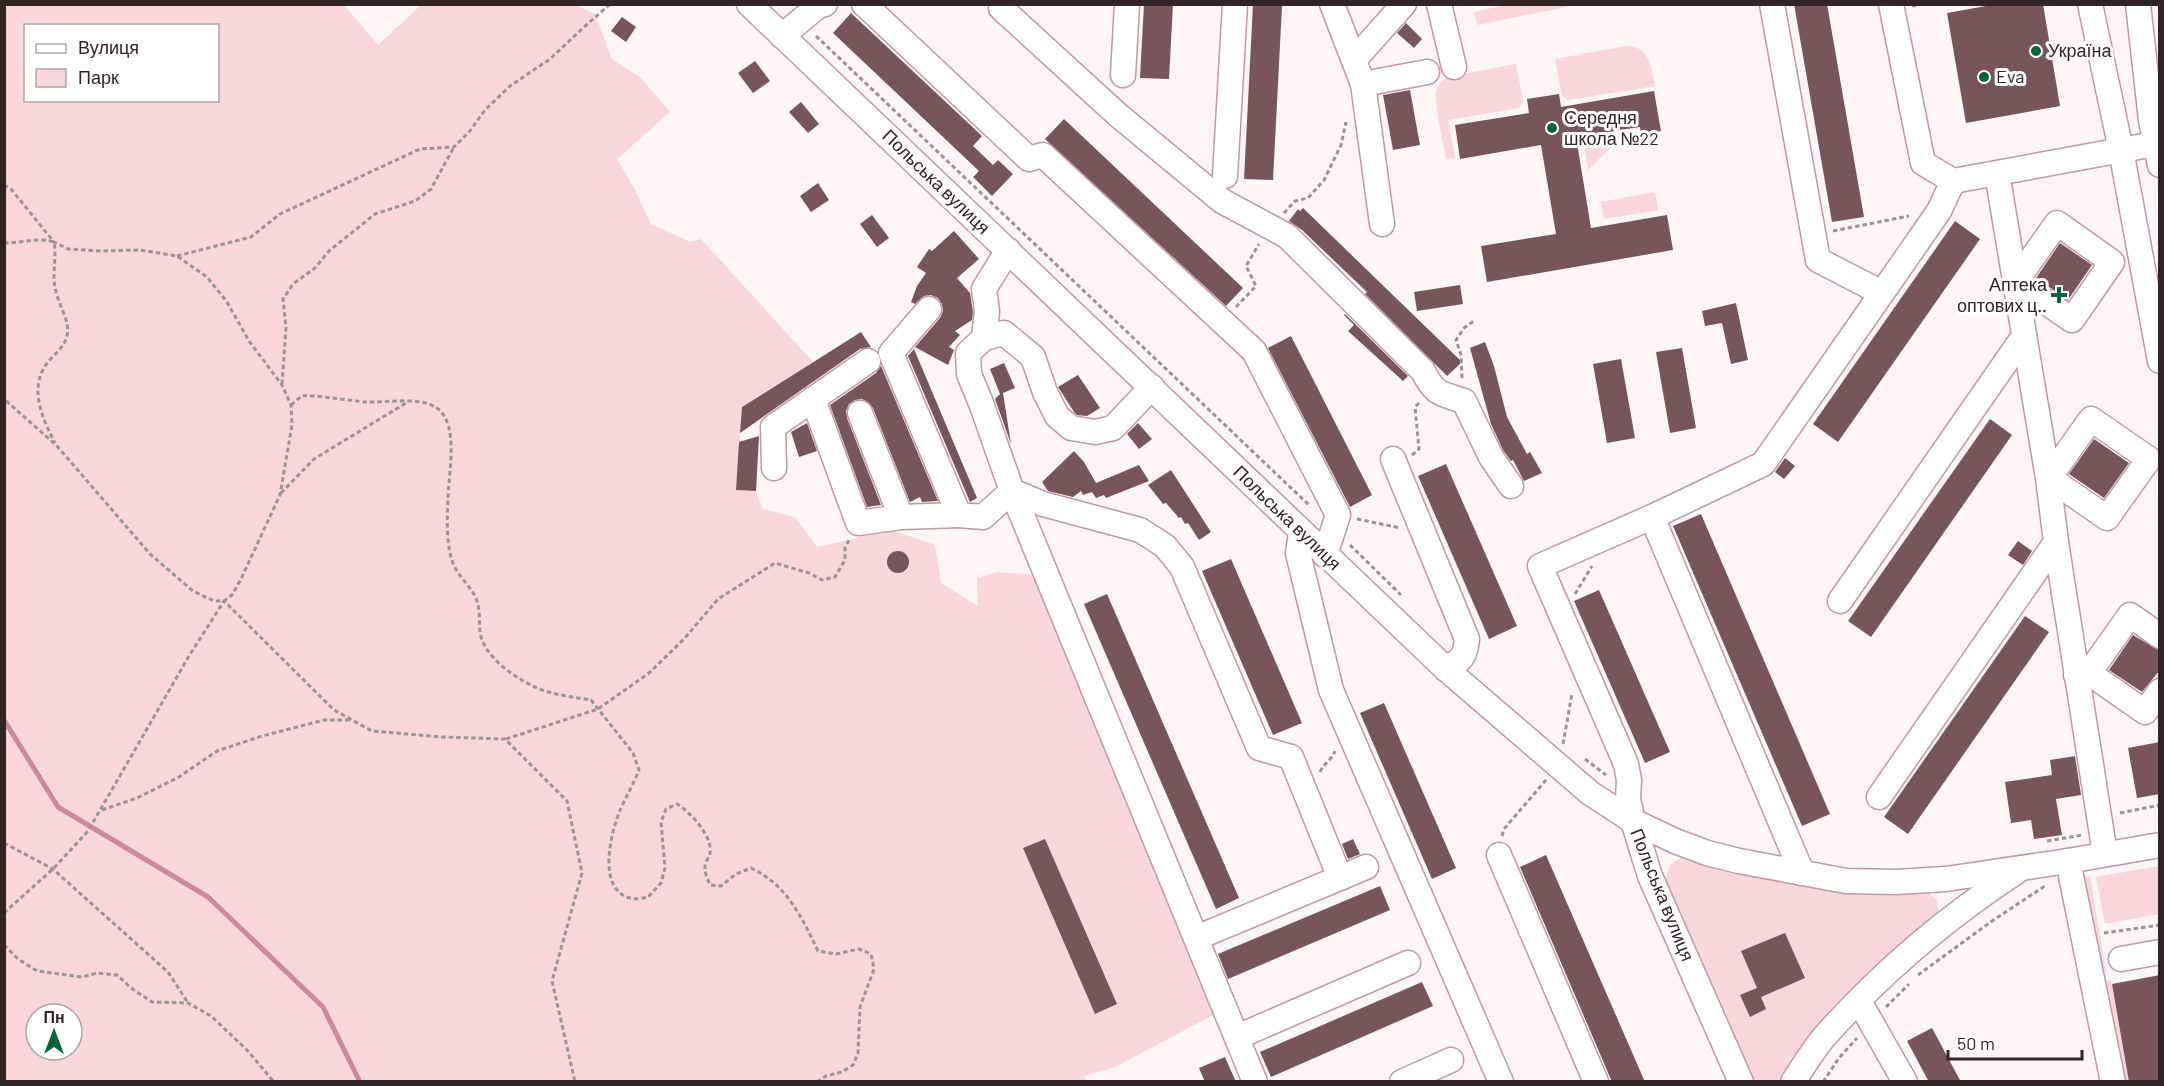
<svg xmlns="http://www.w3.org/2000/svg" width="2164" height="1086" font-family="Barlow,sans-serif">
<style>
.green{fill:#f9d6dc;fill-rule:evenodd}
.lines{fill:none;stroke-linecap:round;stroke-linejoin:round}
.stream{stroke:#cb8a98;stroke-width:5}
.building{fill:#76555c}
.minor-casing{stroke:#bf9aa1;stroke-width:27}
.path{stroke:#9d9294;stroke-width:3;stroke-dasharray:4.5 3;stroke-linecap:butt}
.minor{stroke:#fff;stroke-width:24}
.poi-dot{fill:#08663a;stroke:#fff;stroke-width:2}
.labels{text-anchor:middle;stroke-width:6;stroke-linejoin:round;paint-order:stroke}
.poi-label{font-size:18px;fill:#322326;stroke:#fff;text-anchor:start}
.street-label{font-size:18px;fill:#322326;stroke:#fff}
</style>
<rect width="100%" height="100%" fill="#fdf5f6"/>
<g class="green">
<path d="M1510,4H1576V5L1477,25L1474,12Z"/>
<path d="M5,5H344L378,45L421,5H576L595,14L612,59L641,78L670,112L617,159L633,186L651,224L690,242L701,239L813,362L742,407L736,490L756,491L763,509L795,517L817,547L854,539L880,526L935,545L941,583L978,606L977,578L997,572L1039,575L1215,1014L1115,1067L1084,1076L1087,1081L5,1082ZM26,26H218V100H26ZM36,1014H72V1050H36Z"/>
<path d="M1626,46C1650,46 1651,67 1655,86L1568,100L1562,96L1555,59Z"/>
<path d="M1516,64L1523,101L1519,108L1448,120L1455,158L1446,159C1444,144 1432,100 1437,88C1440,81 1445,78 1451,76Z"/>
<path d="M1623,135L1588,170L1584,142Z"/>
<path d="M1655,192L1658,210L1604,219L1601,202Z"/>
<path d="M1683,856L1926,892L1937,900L1939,913L1783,1082L1756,1081L1743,1065L1664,881L1670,865Z"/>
<path d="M2159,866V914L2105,924L2096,877Z"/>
<path d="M2090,876L2106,972L2096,974L2081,878Z"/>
<path d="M2111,980L2129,1081H2122L2103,981Z"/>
</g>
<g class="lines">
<path class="stream" d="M4,720L58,807L208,897L323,1007L360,1082"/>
</g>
<g class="building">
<path d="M1144,4H1173L1169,79L1140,78Z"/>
<path d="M1794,4H1827L1864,217L1832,222Z"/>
<path d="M1997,4H2043L2060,106L1966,123L1947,13Z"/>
<path d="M1253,5L1282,6L1273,180L1244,179Z"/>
<path d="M851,13L982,136L973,146L993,165L998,160L1013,174L992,196L973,177L979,171L833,33Z"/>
<path d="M622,17L636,27L626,42L611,31Z"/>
<path d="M1406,23L1422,39L1414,48L1397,33Z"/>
<path d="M755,61L770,81L753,93L738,73Z"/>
<path d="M1410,90L1420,145L1393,150L1383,95Z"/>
<path d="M1654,91L1661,131L1641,134L1640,127L1576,137L1591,228L1667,215L1673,250L1487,282L1481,246L1556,234L1541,145L1460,159L1455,125L1529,113L1527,99L1559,94L1561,107Z"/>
<path d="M801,102L819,124L808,133L789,112Z"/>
<path d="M1064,119L1243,288L1226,306L1045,139Z"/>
<path d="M818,183L829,200L811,212L800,196Z"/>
<path d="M1303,208L1462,362L1447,376L1365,294L1367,292L1302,230L1289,221L1298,209L1300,211Z"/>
<path d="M872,215L889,238L877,247L860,224Z"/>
<path d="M1955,221L1980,239L1838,442L1813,424Z"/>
<path d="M954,231L979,259L957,278L970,293L973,312L972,320L955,331L960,335L949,347L954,350L948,365L915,347L940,318L943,311L942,304L938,298L931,295L924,296L915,304L911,302L917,286L926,273L917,267L929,249L932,251Z"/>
<path d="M2060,243L2092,265L2068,300L2036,278Z"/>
<path d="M1460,285L1463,304L1417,311L1414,292Z"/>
<path d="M1736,303L1748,360L1731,364L1722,323L1705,326L1702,311Z"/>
<path d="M1345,314L1408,376L1403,381L1348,331L1354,325L1344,315Z"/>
<path d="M861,332L871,347L860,349L740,433L742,407Z"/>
<path d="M1291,336L1372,495L1350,507L1268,348Z"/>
<path d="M1485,342L1494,366L1507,417L1527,454L1530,452L1542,473L1524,481L1513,460L1511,461L1503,450L1491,424L1470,348Z"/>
<path d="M1682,348L1696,428L1670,433L1656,352Z"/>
<path d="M914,349L977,498L970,502L908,356Z"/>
<path d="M1621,359L1635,438L1607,443L1593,364Z"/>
<path d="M1004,363L1015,388L1003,393L1011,444L995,399L1000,394L990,369Z"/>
<path d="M881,366L938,501L922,502L920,497L910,502L873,408L868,402L862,399L855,400L849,404L846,411L847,418L881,505L867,507L830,405L876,373Z"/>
<path d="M1078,375L1100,408L1087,416L1077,415L1074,412L1058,387Z"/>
<path d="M1990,419L2012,435L1871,637L1848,621Z"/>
<path d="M807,423L817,451L799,457L791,432Z"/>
<path d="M1138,423L1152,439L1139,449L1127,434Z"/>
<path d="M759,436L756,491L736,490L739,442Z"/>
<path d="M2094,439L2129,463L2104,498L2069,474Z"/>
<path d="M1074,451L1084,462L1096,483L1139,465L1149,481L1106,498L1104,495L1096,498L1092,492L1083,495L1081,491L1073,497L1048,491L1042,482Z"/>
<path d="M1785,458L1795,466L1784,479L1775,472Z"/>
<path d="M1446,464L1517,626L1489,639L1418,476Z"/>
<path d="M1171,470L1211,532L1199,540L1188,523L1185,524L1181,517L1179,518L1166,503L1163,504L1148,485Z"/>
<path d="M1701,514L1830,814L1802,826L1673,526Z"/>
<path d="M2018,541L2032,551L2023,565L2008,555Z"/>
<circle cx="898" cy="562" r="11"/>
<path d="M1231,559L1302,723L1273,735L1202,571Z"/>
<path d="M1599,590L1670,752L1645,763L1574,601Z"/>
<path d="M1107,594L1239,898L1216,909L1084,604Z"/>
<path d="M2025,616L2049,632L1908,834L1884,817Z"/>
<path d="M2133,635L2160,651V670L2142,692L2109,670Z"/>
<path d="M1384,703L1456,868L1432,879L1360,713Z"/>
<path d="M2160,742V794L2137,798L2128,748Z"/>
<path d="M2075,756L2081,795L2056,799L2062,835L2034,839L2031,820L2011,823L2005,782L2052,775L2050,760Z"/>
<path d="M1045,839L1117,1004L1095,1014L1023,848Z"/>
<path d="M1353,839L1360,854L1348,859L1342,844Z"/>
<path d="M1546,855L1645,1082H1612L1580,1007L1520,867Z"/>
<path d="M1380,886L1390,910L1228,979L1218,954Z"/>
<path d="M1785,933L1805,978L1761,997L1766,1009L1750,1017L1740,995L1757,988L1741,951Z"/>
<path d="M2160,975V1082H2129L2112,984Z"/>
<path d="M1422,982L1433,1006L1271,1077L1260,1052Z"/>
<path d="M1932,1028L1961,1082H1929L1907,1041Z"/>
<path d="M1225,1057L1236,1082H1205L1199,1068Z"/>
</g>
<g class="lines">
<g class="minor-casing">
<g id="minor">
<path d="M749,4L1446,669L1590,793L1633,821L1675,841L1707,853L1739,861L1846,881L1896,882L1946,879L2068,861L2160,845"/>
<path d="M864,4L1029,159L1043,155L1254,351L1338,515L1325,555"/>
<path d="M1004,4L1001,8L1118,115L1222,201L1287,236L1423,371C1435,395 1440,393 1464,401L1491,457L1511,486"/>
<path d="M1332,4L1363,84L1382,224"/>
<path d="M1439,4L1454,67"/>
<path d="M1772,4L1818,260L1882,293L1939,211L1953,181L1997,173"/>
<path d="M1891,4L1923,163L1953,181"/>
<path d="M2090,4L2121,150L2160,361"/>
<path d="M2138,4L2151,120L2160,165"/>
<path d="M782,36L818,6L825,4"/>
<path d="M1354,60L1404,4"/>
<path d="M1123,75L1127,4"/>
<path d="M1363,84L1427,72"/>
<path d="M1225,176L1235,4"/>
<path d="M2015,281L2072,320L2112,262L2057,223L2016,281"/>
<path d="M929,309L891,353L959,515L983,517L1012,491L981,403L969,374L968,353L984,338L1004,333L1033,357L1045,392L1057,416L1071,428L1095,432L1113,428L1152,387"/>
<path d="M984,338L987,311L984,289L1008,250"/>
<path d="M813,399L858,523L901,517"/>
<path d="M860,413L901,517L959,515"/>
<path d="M2091,419L2149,459L2107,518L2049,478Z"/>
<path d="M1393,459L1467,639C1465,658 1461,660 1446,669"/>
<path d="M774,468L773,427L868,361"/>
<path d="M1012,491L1255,1082"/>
<path d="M1012,491L1043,504L1140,530L1165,546L1182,567L1259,748L1291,757L1340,878"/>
<path d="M1652,517L1802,873"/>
<path d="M1301,533L1298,553L1331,690L1501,1082"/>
<path d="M1840,601L2024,336"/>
<path d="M2089,673L2130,615L2160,636"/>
<path d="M2076,675L2089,673L2145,712L2160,691"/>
<path d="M1879,797L2056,542"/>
<path d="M2105,854L2056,542L2048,478L1997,173L2160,143"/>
<path d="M1499,855L1596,1082"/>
<path d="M2068,861L2113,1082"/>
<path d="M1196,938L1366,867"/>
<path d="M2121,959L2160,952"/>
<path d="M1859,1001L1905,1082"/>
<path d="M1237,1037L1408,963"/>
<path d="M1402,1082L1451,1060"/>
<path d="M1741,1082L1650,876L1633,821L1628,799L1629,780L1626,764L1540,566L1652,517L1763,464L1882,293"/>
<path d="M1793,1082C1803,1067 1813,1050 1825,1036C1881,973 1946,918 2016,872"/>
</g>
</g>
<g class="path">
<path d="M1912,6L1925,4"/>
<path d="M816,36L1309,505"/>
<path d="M4,185L11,189L54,242L68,249L101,251L140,250L177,256L207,277L227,302L249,341L282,385L291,405L292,425L280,495L241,579L232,595L224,601H214L193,591L150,554L57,446L4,399"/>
<path d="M1284,213L1295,201L1308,198L1324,180L1341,145L1346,122"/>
<path d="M1833,231L1909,216"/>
<path d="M4,243C22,243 38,237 54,242C57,257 52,272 55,287C57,303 71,321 67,336C64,348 55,353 48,362C28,387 42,418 55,443"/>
<path d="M177,256L251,237L280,214L420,149L454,147L470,131L485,110L510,86L550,59L583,28L610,4"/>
<path d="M1236,307L1256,286L1246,266L1259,244"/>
<path d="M1462,378L1461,355L1456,340L1464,328L1474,321"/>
<path d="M282,384L286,328L283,299L293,284L315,268L329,251L375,214L415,201L431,189L454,147"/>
<path d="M291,405C295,402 299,398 302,396C308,394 354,401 365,402C385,403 420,396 437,408C460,425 448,475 448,500C447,518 446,546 453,563C458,577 473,588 477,601C481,613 478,625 481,637C488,660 517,679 537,688C554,695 573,697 591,700L633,753L639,770C634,783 627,795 621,808C611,831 596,889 630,898C635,900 643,898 648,897L661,883L665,868L661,822L666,809L677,804C690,812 713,836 710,853C710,856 707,859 706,862C703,870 707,878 710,885L721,886L736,874L751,868C787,885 801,916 818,951L836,954L859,949L871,954L874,969L860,1007L858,1053L853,1065L842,1072L826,1076L817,1082"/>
<path d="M1412,455L1419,449L1415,407L1419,403"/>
<path d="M281,493L314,459L406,403"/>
<path d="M1357,519L1401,528"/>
<path d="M1350,545L1401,595"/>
<path d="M1575,594L1592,566"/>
<path d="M506,739L598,709L649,673L684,639L718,599L775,563L809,573L822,580L835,577L845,560V548L849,540"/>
<path d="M1563,744L1572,694"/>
<path d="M1585,759L1606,775"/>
<path d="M1320,772C1324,763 1332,760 1335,751"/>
<path d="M102,810L137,798L179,777L217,751L262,736L324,720H352"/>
<path d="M2120,813L2160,805"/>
<path d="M1502,836L1504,829L1546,780"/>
<path d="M2047,841L2082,835"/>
<path d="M4,843L53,869L168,972L188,1003"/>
<path d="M4,913L53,869L88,831L189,656L224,601L334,710L372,731L442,737L505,739L567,801L582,873L552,981L575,1082"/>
<path d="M2104,933L2160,925"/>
<path d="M4,945L18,959L37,971L82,977L97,973L117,975L131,988L152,1002L188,1003L211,1016L247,1050L274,1082"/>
<path d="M1918,975L1992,921L2045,886"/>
<path d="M1886,1007L1909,984"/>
<path d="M1823,1082L1839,1058L1857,1038"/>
</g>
<use href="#minor" class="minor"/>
</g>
<g class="poi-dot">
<circle cx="2036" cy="51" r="6"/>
<circle cx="1984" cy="77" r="6"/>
<circle cx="1552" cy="128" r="6"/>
<path d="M2056 286h6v6h6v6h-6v6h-6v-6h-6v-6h6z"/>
</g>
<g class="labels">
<g class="poi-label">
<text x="2048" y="57">Україна</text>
<text x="1996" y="83">Eva</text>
<text x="1564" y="124">Середня<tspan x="1564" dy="21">школа №22</tspan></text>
<text x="2047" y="291" text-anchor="end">Аптека<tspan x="2047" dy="21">оптових ц‥</tspan></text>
</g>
<g class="street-label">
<text transform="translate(936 182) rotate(44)" y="6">Польська вулиця</text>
<text transform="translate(1287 518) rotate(44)" y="6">Польська вулиця</text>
<text transform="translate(1662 895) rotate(68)" y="6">Польська вулиця</text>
</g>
</g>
<rect width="2164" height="1086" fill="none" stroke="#322326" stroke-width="12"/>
<rect x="24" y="24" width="195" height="78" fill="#ffffff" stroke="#ada7a8" stroke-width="1.5"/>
<rect x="36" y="44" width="30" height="9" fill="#ffffff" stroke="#ada7a8" stroke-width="1.5"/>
<text x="78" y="54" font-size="18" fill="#322326">Вулиця</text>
<rect x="36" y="69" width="30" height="18" fill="#f9d6dc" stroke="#ada7a8" stroke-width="1.5"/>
<text x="78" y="84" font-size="18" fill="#322326">Парк</text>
<g transform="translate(54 1032)"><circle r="28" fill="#ffffff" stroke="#ada7a8" stroke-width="1.5"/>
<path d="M0-4.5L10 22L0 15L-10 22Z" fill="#08663a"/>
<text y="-9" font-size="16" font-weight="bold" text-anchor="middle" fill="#322326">Пн</text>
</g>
<path d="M1948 1050v9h134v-9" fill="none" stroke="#322326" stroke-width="3"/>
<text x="1957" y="1050" font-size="18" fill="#322326" stroke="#ffffff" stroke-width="4.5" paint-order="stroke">50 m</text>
</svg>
